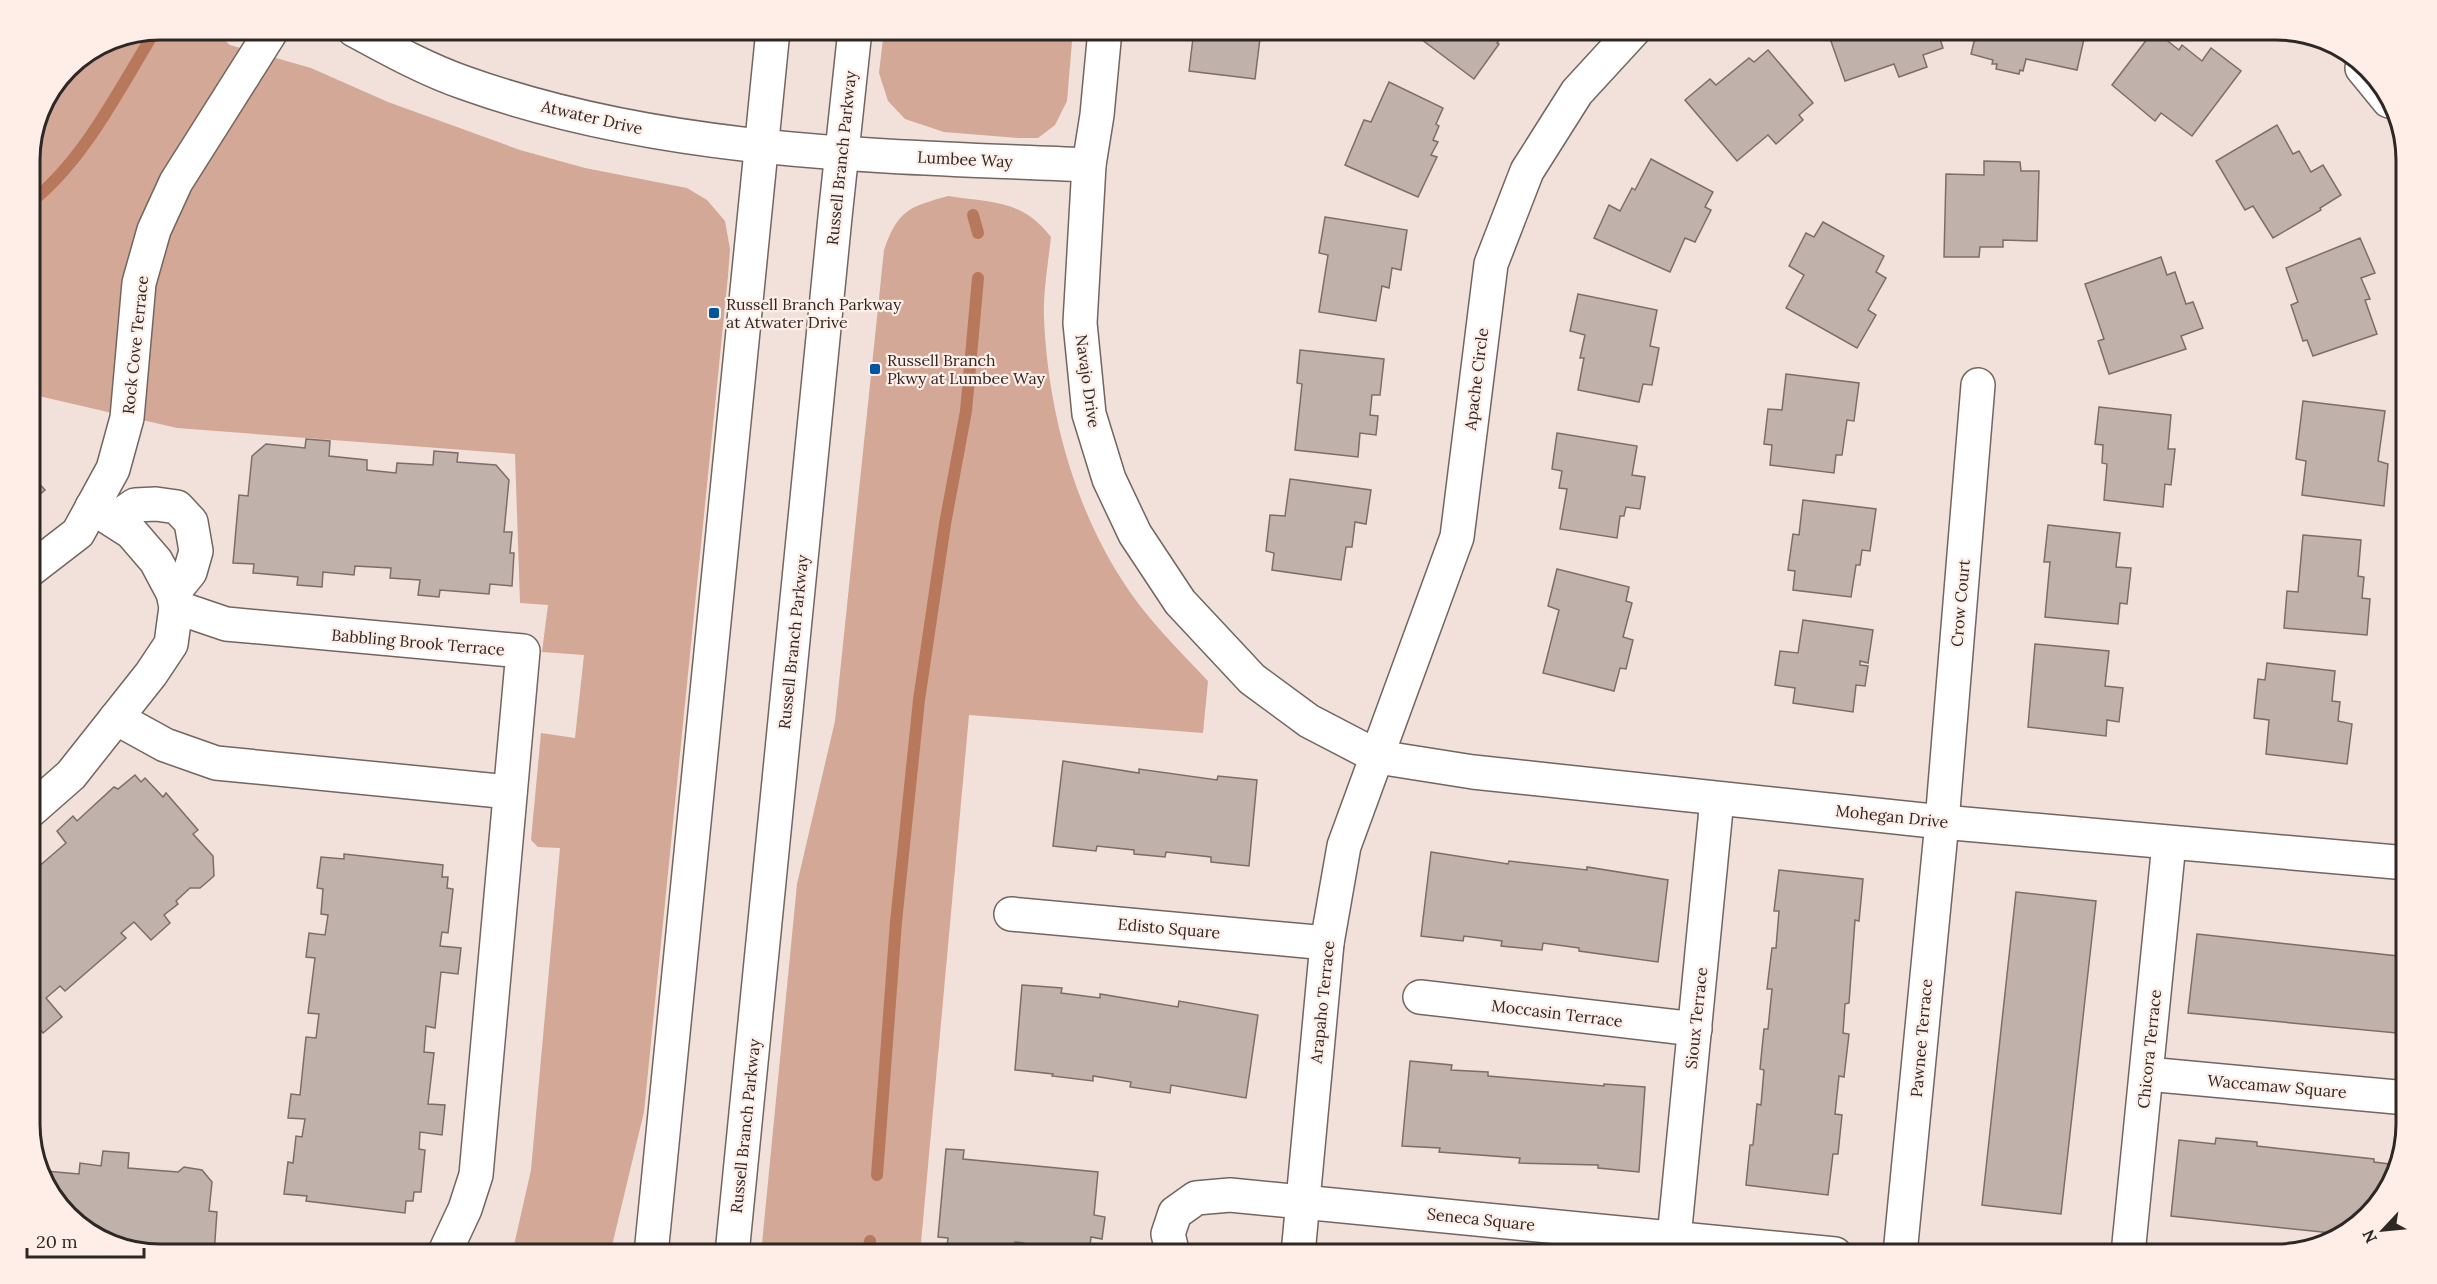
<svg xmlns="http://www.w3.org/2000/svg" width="2437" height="1284" font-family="Lora,serif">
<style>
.green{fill:#d3a896}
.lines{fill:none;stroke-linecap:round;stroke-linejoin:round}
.stream{stroke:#b8785c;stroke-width:12}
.building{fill:#c1b1ab;stroke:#7c6d68;stroke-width:1.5}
.minor-casing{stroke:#73655f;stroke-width:36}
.major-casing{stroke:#73655f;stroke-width:36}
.minor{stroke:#fff;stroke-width:33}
.major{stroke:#fff;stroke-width:33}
.poi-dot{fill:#0156a4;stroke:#feeee7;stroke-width:2}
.labels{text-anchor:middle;stroke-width:4.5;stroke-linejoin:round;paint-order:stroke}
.street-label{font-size:16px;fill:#2e2825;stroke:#feeee7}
.poi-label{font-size:16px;fill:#2e2825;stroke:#feeee7;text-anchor:start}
.rim{fill:none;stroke:#2e2825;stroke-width:3}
</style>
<rect width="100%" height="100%" fill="#f1e1da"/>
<g class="green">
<path d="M161,30H213L230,45L311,68L388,102L520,150L585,168L687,188L707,200L725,221L730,249L728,276L644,1112L610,1254H512L531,1170L560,848L538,847L531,840L541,733L575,738L584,655L542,652L548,605L520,603L515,454L177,428L30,394V153L40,110L69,68L111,40Z"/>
<path d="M884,30H1073L1067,101L1055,125L1038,138H1019L944,132L905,119L888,101L879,73Z"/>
<path d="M948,196C992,203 1022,199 1051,237C1048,264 1043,293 1044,319C1048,409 1073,504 1122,580C1145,617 1178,649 1208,681L1203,733L969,715L920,1254H761L797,884L835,721L884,250C898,210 909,207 948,196Z"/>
</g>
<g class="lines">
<g class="stream">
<path d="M30,203C82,162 115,97 149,41"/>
<path d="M973,215L978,233"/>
<path d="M877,1175L896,922L919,700L945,524L966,411L978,278"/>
<path d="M868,1254L870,1241"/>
</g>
</g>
<g class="building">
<path d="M1194,30H1261L1255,79L1189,71Z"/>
<path d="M1409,30H1505L1506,31L1497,43L1499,44L1474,79Z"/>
<path d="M1827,30H1937L1943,48L1923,55L1927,67L1899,77L1894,64L1845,81Z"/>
<path d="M1977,30H2086L2077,70L2026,59L2023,71L2020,70L2019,74L1996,69L1997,64H1992L1993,60L1971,54Z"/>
<path d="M2154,30L2179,50L2182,45L2202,61L2211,48L2241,71L2192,136L2161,113L2155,121L2112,85Z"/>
<path d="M1768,50L1813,103L1799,115L1803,120L1776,144L1768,135L1737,161L1685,100L1710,79L1716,85L1749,58L1754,62Z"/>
<path d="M1389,82L1443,108L1436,124L1439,126L1433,140L1438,142L1431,155L1437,157L1418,197L1345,165L1364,120L1371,122Z"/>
<path d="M2277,125L2293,154L2299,151L2311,172L2323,165L2341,195L2320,208L2321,210L2273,238L2253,206L2245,210L2216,161Z"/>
<path d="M1651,159L1713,192L1705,207L1711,210L1695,242L1685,238L1670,272L1594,238L1609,205L1620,211L1632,188L1635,190Z"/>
<path d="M1984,161L2020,162L2021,171H2039L2037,241L2003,240V247H1980L1979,257H1944L1946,174L1984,175Z"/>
<path d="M1325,217L1407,230L1401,270L1392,268L1389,288L1382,286L1376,321L1319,312L1328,255L1319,253Z"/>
<path d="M1823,222L1884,256L1876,272L1886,278L1868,310L1876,315L1857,348L1786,308L1804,275L1789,266L1806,233L1814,237Z"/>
<path d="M2360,238L2375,273L2361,278L2370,299L2365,300L2377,334L2313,356L2307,340L2303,341L2291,305L2298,302L2286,268Z"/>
<path d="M2161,257L2167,275L2175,272L2186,304L2193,302L2203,328L2181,336L2186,349L2109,374L2098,341L2104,339L2085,284Z"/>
<path d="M1578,294L1657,310L1650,346L1659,348L1652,385L1643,384L1639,402L1578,390L1584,358H1580L1585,335L1570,331Z"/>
<path d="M1300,350L1384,359L1380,395H1372L1370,415L1378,416L1376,435L1360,433L1358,457L1295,450L1302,384L1297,383Z"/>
<path d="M1786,374L1859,383L1854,421L1847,420L1842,455H1836L1834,473L1770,465L1772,445L1764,444L1768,409L1782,410Z"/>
<path d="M2303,401L2385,411L2378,461L2388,464L2384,506L2302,495L2306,461L2296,459Z"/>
<path d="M2099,407L2171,415L2168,449H2175L2171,485L2165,484L2163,507L2104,500L2107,464L2102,463L2103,445L2095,444Z"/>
<path d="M1557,433L1637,446L1632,475L1645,477L1640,509L1626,507L1624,516H1620L1617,538L1560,529L1567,489L1559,488L1562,471L1552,469Z"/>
<path d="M306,439L330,441L329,456L367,460V470L396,473L397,463L433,465L434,451L458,453L457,462L496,465L509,480L504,532H512L510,553H514L512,586L490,584L489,594L440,590L439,597L418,595L420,580L390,578L391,568L355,566L354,575L323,572L322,587L297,585L298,577L253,573L254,564L233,563L239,495L248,496L252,456L266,444L305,448Z"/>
<path d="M30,474L45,490L30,503Z"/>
<path d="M1290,479L1371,490L1366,524L1355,522L1352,547H1346L1341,580L1272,570L1274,553L1266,551L1270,515L1285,516Z"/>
<path d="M1803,500L1876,509L1870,551L1862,550L1860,565H1856L1851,597L1793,590L1795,571L1788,570L1793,534L1799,535Z"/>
<path d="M2048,525L2120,533L2116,567L2131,568L2127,604L2120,603L2118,624L2045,617L2050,562H2044Z"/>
<path d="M2303,535L2361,540L2358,576L2364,577L2362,598L2370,599L2367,635L2284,628L2287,591L2298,592Z"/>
<path d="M1557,569L1629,587L1626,601L1632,603L1623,637L1633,640L1626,669L1620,668L1614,691L1543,673L1559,610L1548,606Z"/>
<path d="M1803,620L1873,630L1868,663L1860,661V665L1868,666L1865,686L1856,685L1853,712L1793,703L1795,688L1775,685L1780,651L1798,653Z"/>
<path d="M2035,644L2109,651L2105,686L2123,688L2119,722L2107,720L2106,736L2028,727Z"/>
<path d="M2267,663L2335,671L2332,701L2340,702L2338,721L2352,724L2347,764L2266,754L2269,720L2254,718L2258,679L2265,680Z"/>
<path d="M1063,761L1139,773V769L1217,780L1218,776L1257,780L1249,866L1211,862V857L1166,852L1165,857L1134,854V850L1097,846L1096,851L1053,846Z"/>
<path d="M135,775L141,782L145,778L163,797L166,793L198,830L193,834L213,856L214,876L200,888H190L176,901L178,904L164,915L170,923L151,940L134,922L121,933L126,938L65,991L60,986L46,998L62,1017L43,1033L37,1026L30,1031V874L66,843L57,831L73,816L77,821L114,787L118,789Z"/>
<path d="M1431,852L1508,864L1509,861L1587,870V867L1668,880L1658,962L1579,951V948L1543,943L1542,950L1501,946L1502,941L1464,936L1463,941L1421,936Z"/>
<path d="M344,854L443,865L442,877H448L447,888L453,889L448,933L442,932L440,946L461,948L458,974L441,972L435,1028L426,1026L424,1052L434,1053L428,1104L445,1105L442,1135L420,1132L419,1149L425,1150L421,1192H414L413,1201H406L405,1213L306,1201L307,1196L284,1194L288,1162L293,1163L296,1136L302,1137L305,1119L288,1118L291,1094L300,1095L306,1037L316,1038L319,1014L308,1013L315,958L306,957L309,933L325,935L328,915L321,914L323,889L317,888L321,857L344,859Z"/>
<path d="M1779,870L1863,879L1859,921L1855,920L1849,1003L1845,1004L1843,1033L1849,1034L1844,1077L1839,1076L1835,1114L1842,1115L1838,1154H1833L1828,1195L1746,1185L1750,1145H1753L1757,1104L1761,1105L1764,1070L1760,1069L1764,1029H1768L1772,989H1767L1772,948H1776L1779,911H1774Z"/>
<path d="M2016,892L2096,901L2061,1214L1982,1205Z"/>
<path d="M2197,934L2407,957V1034L2188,1013Z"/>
<path d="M1022,985L1062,988L1061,993L1100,998V994L1178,1007L1179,1001L1258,1015L1246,1098L1171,1085L1170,1093L1130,1087L1131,1082L1093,1076V1081L1052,1076L1053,1074L1015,1070Z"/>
<path d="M1410,1061L1452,1065L1451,1070L1488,1072V1076L1604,1086V1084L1645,1087L1639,1172L1598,1168V1165L1519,1163L1520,1158L1439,1152L1440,1148L1402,1146Z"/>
<path d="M2216,1138L2257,1142V1146L2374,1159V1162L2397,1165L2393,1181L2349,1232L2341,1234L2171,1216L2179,1140L2215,1144Z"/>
<path d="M946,1149L964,1150L963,1159L1098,1172L1094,1215L1105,1217L1102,1239L1091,1237L1089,1254H1023L1024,1243L1015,1242L1014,1254H946L948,1238L938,1237Z"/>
<path d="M103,1151L129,1153L128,1168L178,1172L184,1167L202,1170L212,1182L209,1211L217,1212L214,1254H161L103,1240L52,1196L40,1160L45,1161V1171L79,1174L80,1163L101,1166Z"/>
</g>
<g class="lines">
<g class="minor-casing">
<g id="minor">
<path d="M354,30C389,49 427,70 465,83C664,154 880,156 1089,165"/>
<path d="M1105,30L1097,115L1089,165L1080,323L1089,414L1109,479L1135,534L1180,602L1252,679L1309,721L1378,757L1473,772L1942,822L2407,863"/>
<path d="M2362,68L2389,101"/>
<path d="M113,520L135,505L156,504L177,507L191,522L196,551L190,572L173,593"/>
<path d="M30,570L78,533L113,469L127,418L139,283L154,230L176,182L272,30"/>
<path d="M176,607L226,624L523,651L476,1175L465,1209L444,1254"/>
<path d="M116,718L165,745L216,763L510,792"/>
<path d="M30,811L71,775L151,674L171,644L176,607L173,593L156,561L131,532L92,507"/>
<path d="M1011,914L1327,943"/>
<path d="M1420,997L1695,1029"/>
<path d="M2147,1074L2407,1098"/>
<path d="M1674,1238L1717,799"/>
<path d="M1173,1254L1168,1234L1175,1213L1196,1198L1230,1195L1835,1254"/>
<path d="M1298,1254L1327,943L1344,846L1457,537L1491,264L1527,171L1577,92L1634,30"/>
<path d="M1900,1254L1942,822L1978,385"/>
<path d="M2128,1254L2169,843"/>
</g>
</g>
<g class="major-casing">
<g id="major">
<path d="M651,1254L773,30"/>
<path d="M732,1254L835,217L855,30"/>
</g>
</g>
<use href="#minor" class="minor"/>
<use href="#major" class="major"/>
</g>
<g class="poi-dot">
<rect x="708" y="307" width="12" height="12" rx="3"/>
<rect x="869" y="363" width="12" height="12" rx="3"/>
</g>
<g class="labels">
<g class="street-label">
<text transform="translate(592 117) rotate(13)" y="6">Atwater Drive</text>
<text transform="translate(841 158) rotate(-84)" y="6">Russell Branch Parkway</text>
<text transform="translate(965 159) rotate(3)" y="6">Lumbee Way</text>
<text transform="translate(135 345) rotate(-84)" y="6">Rock Cove Terrace</text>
<text transform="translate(1476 379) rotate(-83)" y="6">Apache Circle</text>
<text transform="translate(1088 381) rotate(82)" y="6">Navajo Drive</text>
<text transform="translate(1960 603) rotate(-85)" y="6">Crow Court</text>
<text transform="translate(418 642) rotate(5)" y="6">Babbling Brook Terrace</text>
<text transform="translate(793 642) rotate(-84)" y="6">Russell Branch Parkway</text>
<text transform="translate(1892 816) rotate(6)" y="6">Mohegan Drive</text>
<text transform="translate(1169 928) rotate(5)" y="6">Edisto Square</text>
<text transform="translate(1322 1002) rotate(-84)" y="6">Arapaho Terrace</text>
<text transform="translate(1557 1013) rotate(7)" y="6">Moccasin Terrace</text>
<text transform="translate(1696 1018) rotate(-84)" y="6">Sioux Terrace</text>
<text transform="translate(1921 1038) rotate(-85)" y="6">Pawnee Terrace</text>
<text transform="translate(2149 1049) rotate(-84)" y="6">Chicora Terrace</text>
<text transform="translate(2277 1086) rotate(5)" y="6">Waccamaw Square</text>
<text transform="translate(745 1126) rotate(-84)" y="6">Russell Branch Parkway</text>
<text transform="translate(1481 1219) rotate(6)" y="6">Seneca Square</text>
</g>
<g class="poi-label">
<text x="726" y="310">Russell Branch Parkway<tspan x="726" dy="18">at Atwater Drive</tspan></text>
<text x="887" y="366">Russell Branch<tspan x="887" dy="18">Pkwy at Lumbee Way</tspan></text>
</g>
</g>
<path d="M0 0H2437V1284H0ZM160 40H2276A120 120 0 0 1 2396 160V1124A120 120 0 0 1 2276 1244H160A120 120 0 0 1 40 1124V160A120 120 0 0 1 160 40Z" fill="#feeee7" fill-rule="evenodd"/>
<path class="rim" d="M160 40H2276A120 120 0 0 1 2396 160V1124A120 120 0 0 1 2276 1244H160A120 120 0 0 1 40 1124V160A120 120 0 0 1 160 40Z"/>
<g transform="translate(2383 1230) rotate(244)" stroke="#feeee7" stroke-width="4.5" paint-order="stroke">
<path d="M0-4.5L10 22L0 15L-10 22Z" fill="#2e2825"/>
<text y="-9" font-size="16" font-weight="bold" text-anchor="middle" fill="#2e2825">N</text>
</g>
<path d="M27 1248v9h117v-9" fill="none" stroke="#2e2825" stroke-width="3"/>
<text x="36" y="1248" font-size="18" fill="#2e2825" stroke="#feeee7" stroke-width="4.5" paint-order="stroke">20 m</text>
</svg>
